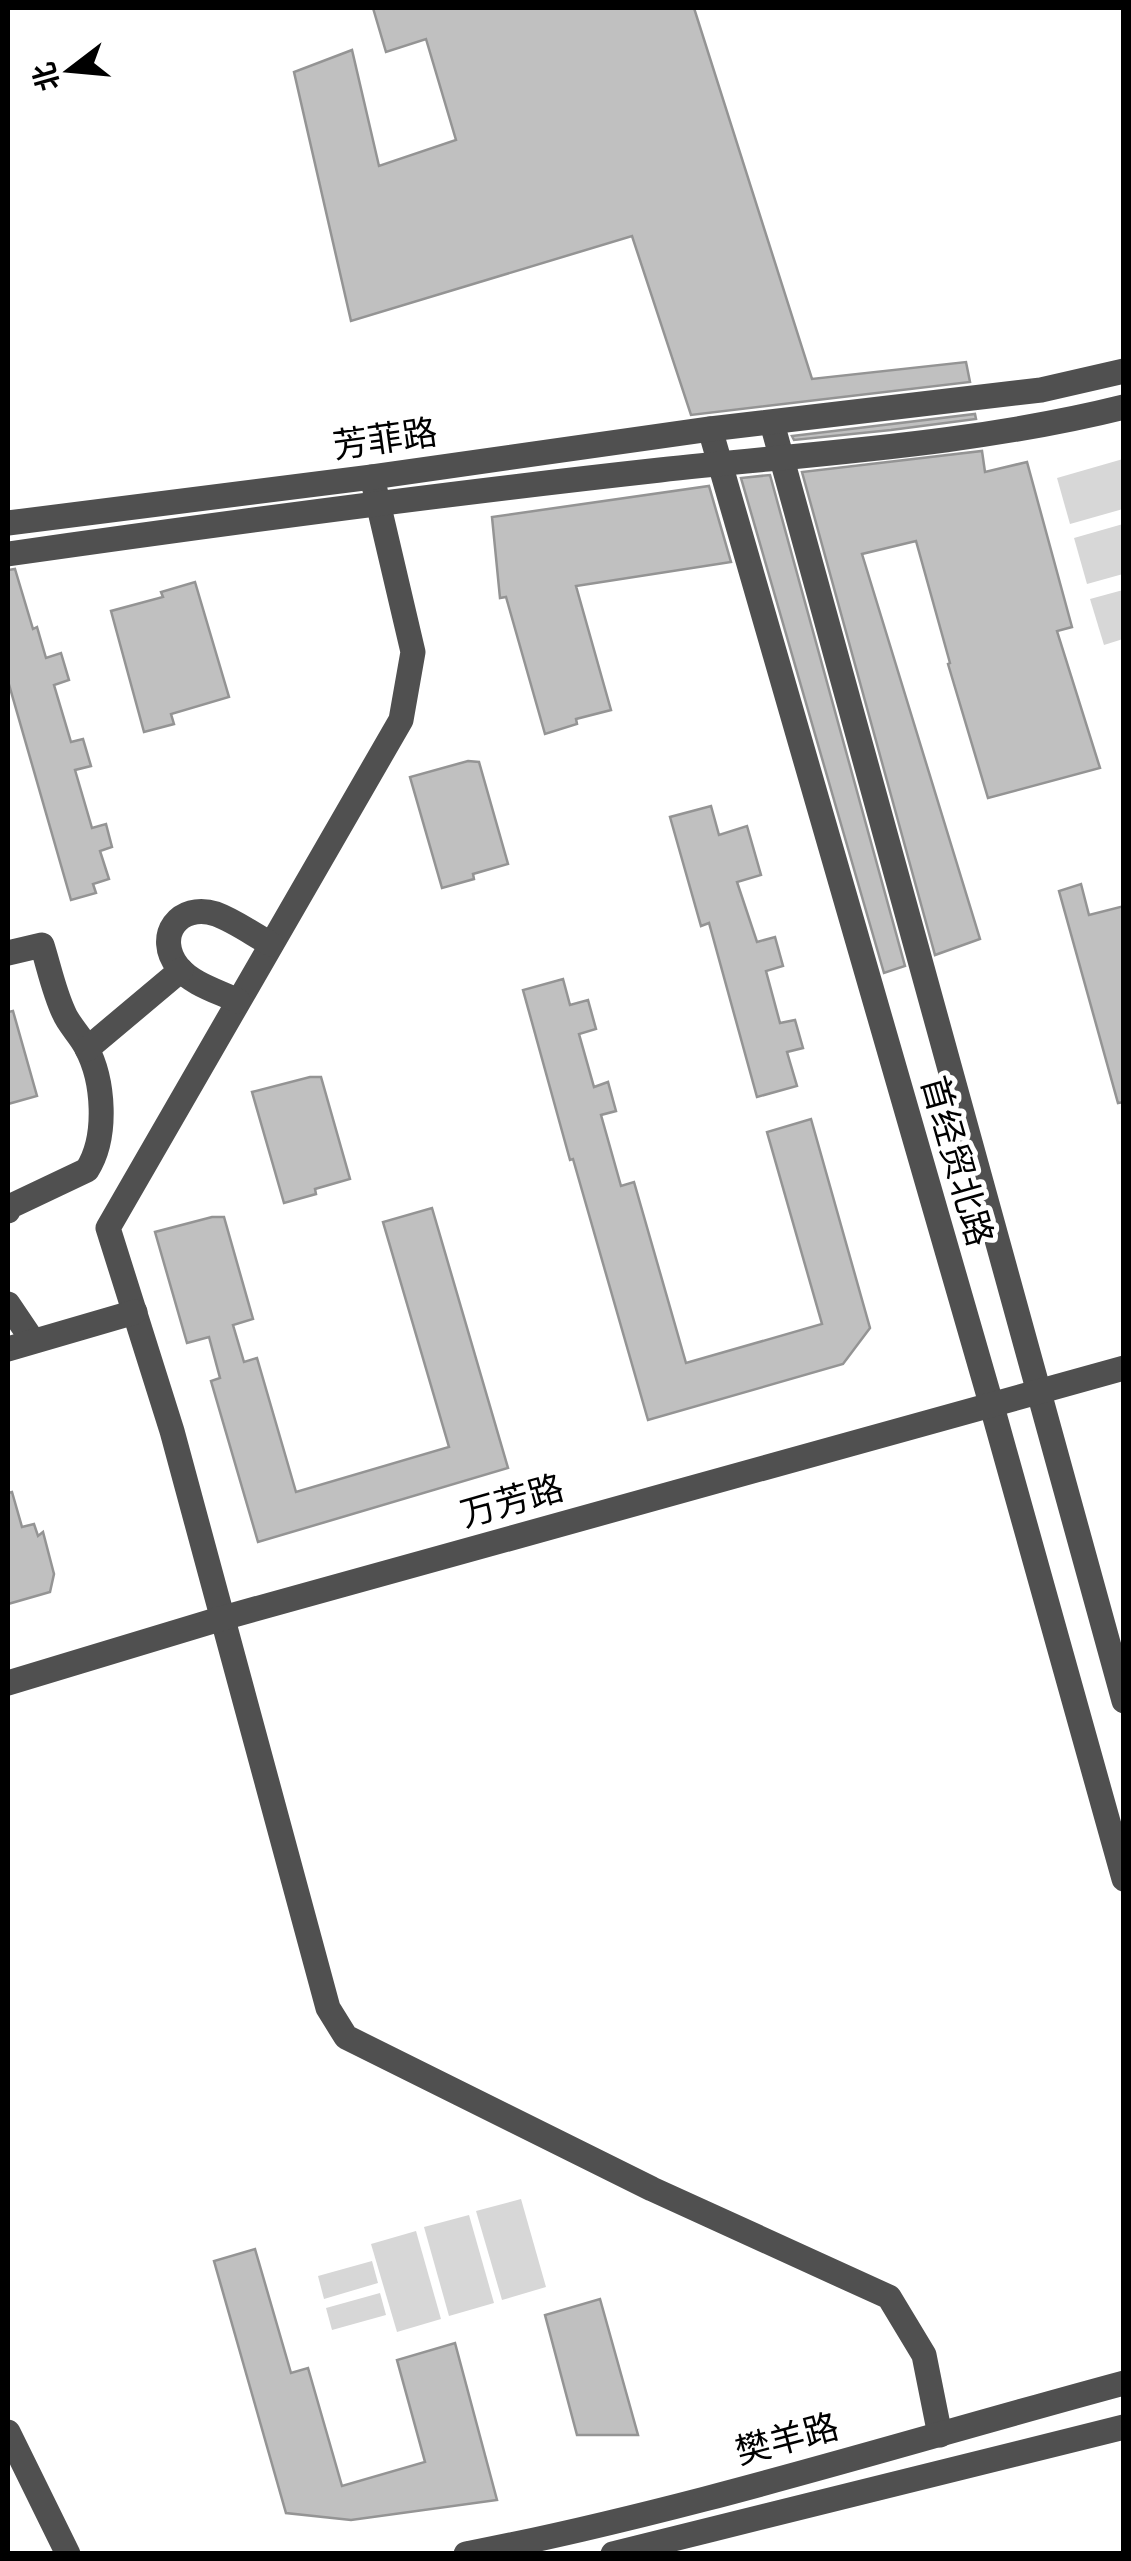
<svg xmlns="http://www.w3.org/2000/svg" width="1131" height="2561" font-family="'Exo 2','Noto Sans SC',sans-serif">
<style>
.pitch{fill:#d7d7d7}
.building{fill:#c0c0c0;stroke:#949494;stroke-width:2.5}
.lines{fill:none;stroke-linecap:round;stroke-linejoin:round}
.minor{stroke:#505050;stroke-width:25}
.labels{text-anchor:middle;stroke-width:10;stroke-linejoin:round;paint-order:stroke}
.street-label{font-size:35px;fill:#000;stroke:#fff}
</style>
<rect width="100%" height="100%" fill="#fff"/>
<g class="pitch">
<path d="M1123,459V509L1070,524L1057,478Z"/>
<path d="M1123,524V574L1087,584L1074,538Z"/>
<path d="M1123,590V639L1104,645L1090,599Z"/>
<path d="M521,2199L546,2287L502,2300L476,2211Z"/>
<path d="M469,2215L494,2303L449,2316L424,2227Z"/>
<path d="M416,2231L441,2319L397,2332L371,2244Z"/>
<path d="M372,2261L378,2283L324,2299L318,2276Z"/>
<path d="M380,2293L386,2315L332,2330L326,2308Z"/>
</g>
<g class="building">
<path d="M373,8H694L812,379L966,362L970,382L691,415L632,236L351,321L294,72L352,50L379,166L456,140L426,39L386,52Z"/>
<path d="M975,414L976,419L891,430L794,440L792,436Z"/>
<path d="M982,451L985,472L1027,462L1072,627L1057,631L1100,768L988,798L948,664L950,663L916,541L862,554L980,939L935,955L802,472Z"/>
<path d="M770,475L905,966L884,973L741,478Z"/>
<path d="M709,486L731,562L576,586L611,710L576,719L577,724L545,734L506,597L500,598L492,517Z"/>
<path d="M15,569L33,629L37,627L46,658L61,653L69,680L54,685L71,742L83,739L91,766L75,770L92,828L106,824L112,847L100,851L109,879L93,884L96,893L71,900L8,681V570Z"/>
<path d="M195,582L229,697L171,714L174,724L144,732L111,611L163,597L161,592Z"/>
<path d="M468,761L479,762L508,864L473,874L474,879L442,888L410,777Z"/>
<path d="M711,806L719,835L747,826L761,875L737,882L757,942L775,937L783,966L766,971L780,1023L795,1020L803,1048L787,1052L797,1086L757,1097L709,923L701,926L670,817Z"/>
<path d="M1081,884L1089,915L1124,906V1102L1118,1103L1059,891Z"/>
<path d="M563,979L570,1005L588,1000L596,1029L579,1034L594,1087L608,1082L616,1111L601,1115L621,1186L634,1182L686,1363L822,1324L767,1132L811,1119L870,1328L843,1364L648,1420L573,1159L570,1160L523,990Z"/>
<path d="M13,1011L37,1096L8,1104V1012Z"/>
<path d="M310,1077H321L350,1179L315,1189L316,1194L284,1203L252,1092Z"/>
<path d="M432,1208L508,1468L258,1542L211,1381L220,1378L209,1337L187,1343L155,1232L212,1217H224L253,1319L233,1325L244,1362L257,1358L296,1492L449,1447L383,1222Z"/>
<path d="M12,1492L22,1527L34,1524L38,1536L43,1532L54,1574L50,1592L8,1604V1493Z"/>
<path d="M255,2249L291,2373L308,2368L342,2486L425,2462L397,2360L455,2343L497,2500L351,2520L286,2513L214,2261Z"/>
<path d="M600,2299L638,2435H577L545,2315Z"/>
</g>
<g class="lines">
<g class="minor">
<path d="M772,423L1124,1701"/>
<path d="M710,429L991,1403L1124,1879"/>
<path d="M372,477L413,652L401,720L108,1228L172,1431L328,2008L346,2037L652,2189L889,2297L924,2355L940,2435"/>
<path d="M8,523L372,477L710,429L1041,390L1124,371"/>
<path d="M8,554C225,523 442,494 660,470C815,453 971,445 1124,407"/>
<path d="M8,953L42,945C49,967 54,992 64,1013C69,1025 80,1035 86,1047C104,1080 108,1137 87,1170L9,1207L8,1211"/>
<path d="M238,1001C217,991 192,984 178,967C154,936 179,902 216,914C235,921 254,935 271,944"/>
<path d="M87,1049L181,970"/>
<path d="M8,1304L33,1341"/>
<path d="M8,1349L135,1312"/>
<path d="M8,1683L223,1618L1124,1368"/>
<path d="M8,2432L68,2554"/>
<path d="M466,2554C688,2511 905,2442 1124,2383"/>
<path d="M613,2554L1124,2427"/>
</g>
</g>
<g class="labels">
<g class="street-label">
<text transform="translate(385 439) rotate(-8)" y="12">芳菲路</text>
<text transform="translate(957 1161) rotate(74)" y="12">首经贸北路</text>
<text transform="translate(512 1501) rotate(-16)" y="12">万芳路</text>
<text transform="translate(787 2439) rotate(-15)" y="12">樊羊路</text>
</g>
</g>
<rect width="1131" height="2561" fill="none" stroke="#000000" stroke-width="20"/>
<g transform="translate(70 70) rotate(254)" stroke="#ffffff" stroke-width="8" paint-order="stroke">
<path d="M0-8L18 38L0 25L-18 38Z" fill="#000000"/>
<text y="-15" font-size="28" font-weight="bold" text-anchor="middle" fill="#000000">北</text>
</g>
</svg>
